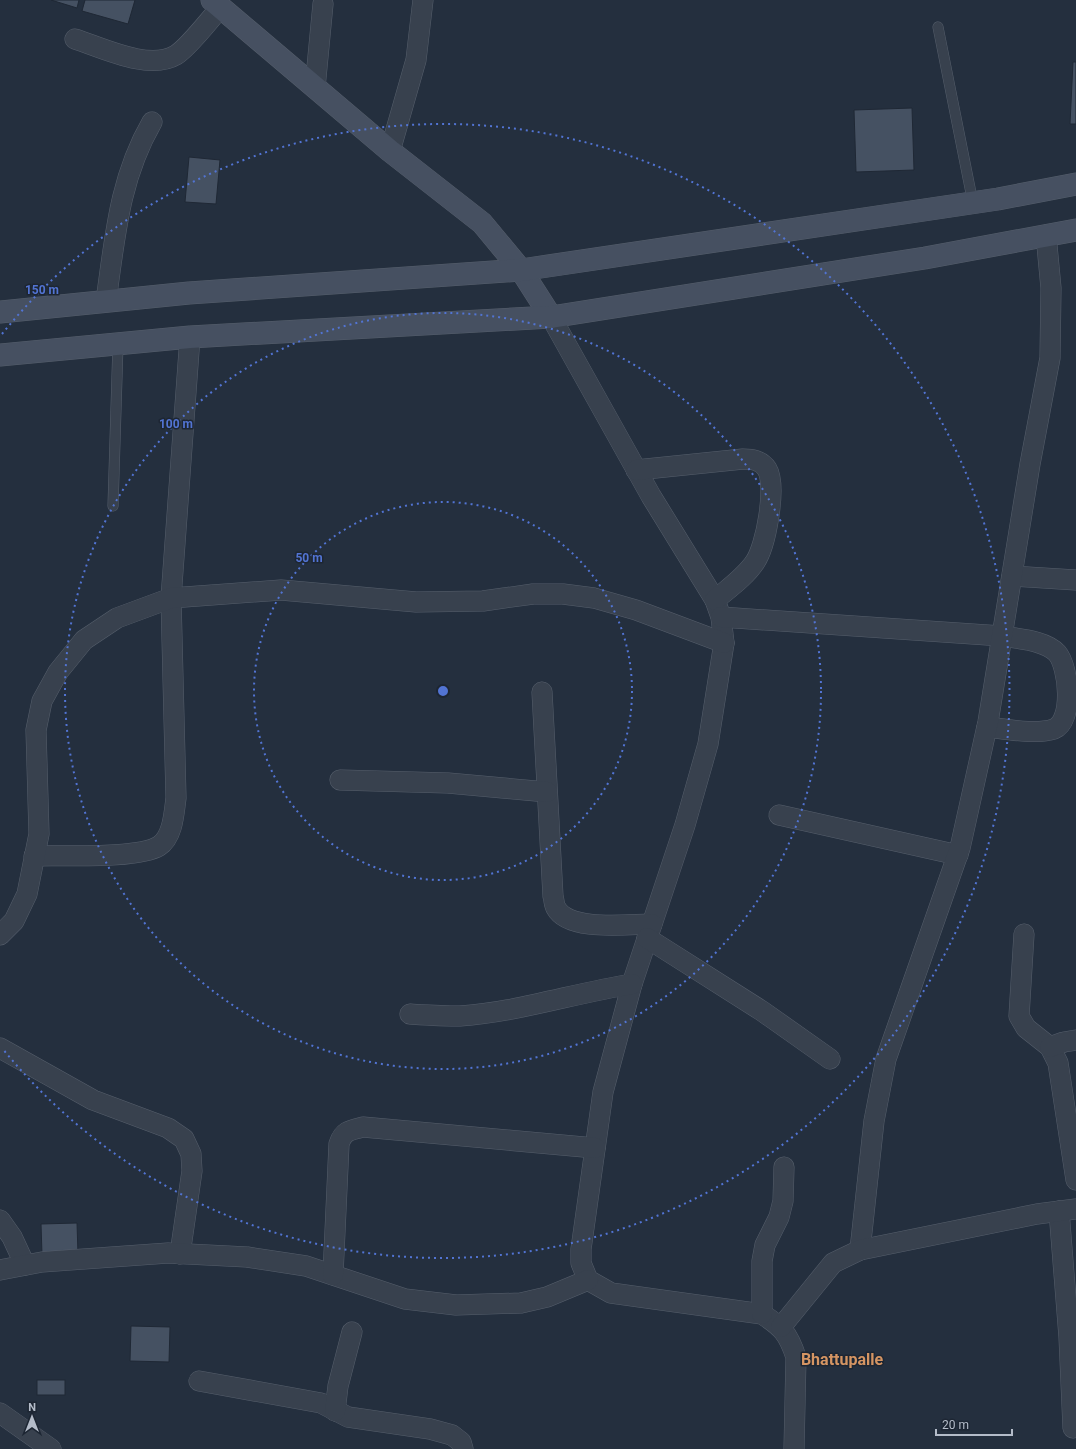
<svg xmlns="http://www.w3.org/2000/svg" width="1076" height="1449" font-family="Roboto,sans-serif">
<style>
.building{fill:#455162;stroke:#1f2835}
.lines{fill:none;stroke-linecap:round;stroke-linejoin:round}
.lane-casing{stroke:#565f6c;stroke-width:11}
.street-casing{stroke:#565f6c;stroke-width:21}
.secondary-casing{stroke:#565f6c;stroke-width:23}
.lane{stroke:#38414e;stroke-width:10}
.street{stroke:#38414e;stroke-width:20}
.secondary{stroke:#465061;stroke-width:22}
.ring{fill:none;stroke:#5274d3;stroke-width:2;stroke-dasharray:2 4}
.labels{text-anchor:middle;stroke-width:3;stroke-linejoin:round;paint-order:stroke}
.quarter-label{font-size:16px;font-weight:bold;fill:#d59563;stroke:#1d2633}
.centre{fill:#5274d3;stroke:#1d2633;stroke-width:2}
.ring-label{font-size:12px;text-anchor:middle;font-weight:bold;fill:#5274d3;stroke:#1d2633;stroke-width:3;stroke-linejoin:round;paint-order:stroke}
</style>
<rect width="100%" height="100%" fill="#242f3e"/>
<g class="building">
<path d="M51,0H79L77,8Z"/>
<path d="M85,0H135L128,24L82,11Z"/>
<path d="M1073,62H1076V124H1070Z"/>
<path d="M912,108L914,170L856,172L854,110Z"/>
<path d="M189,157L220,160L216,204L185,202Z"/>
<path d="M77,1223L78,1254L42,1255L41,1224Z"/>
<path d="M131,1326L170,1327L169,1362L130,1361Z"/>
<rect x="37" y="1380" width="28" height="15"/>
</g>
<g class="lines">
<g class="lane-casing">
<g id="lane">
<path d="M938,27L973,203"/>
<path d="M113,506L118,344"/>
</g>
</g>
<g class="street-casing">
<g id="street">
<path d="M75,39C103,48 149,71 176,55C189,47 209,20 221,7"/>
<path d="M315,88L323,4"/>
<path d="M390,151L416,60L423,0"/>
<path d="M106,301C115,238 119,179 152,122"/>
<path d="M551,317L651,496L715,600L721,617L724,643L708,744L685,825L632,984L603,1092L581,1249V1263L588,1280L611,1293L762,1314C782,1327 788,1333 796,1357L794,1449"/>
<path d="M636,470L743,459C752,459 761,460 767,469C777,486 766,546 755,562C745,577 729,588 715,600"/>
<path d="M1012,576L1076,580"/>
<path d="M721,617L1002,636C1018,639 1045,640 1057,653C1069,667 1074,721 1054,729C1036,735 1006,729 987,727"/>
<path d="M542,692L553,896C554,899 554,905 556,908C569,932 628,924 652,924"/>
<path d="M340,780L448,783L547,792"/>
<path d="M779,815L958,855"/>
<path d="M34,856C62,855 138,859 159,846C173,837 174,813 176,798L171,598L190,337"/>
<path d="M1024,934L1019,1016L1026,1028L1050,1047L1058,1063L1076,1180"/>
<path d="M0,935L14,921L27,894L39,834L36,730L42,701L58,672L84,640L117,618L171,598L281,590L416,602L483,601L533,594H563L594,598L636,610L724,643"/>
<path d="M647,938L762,1011L830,1059"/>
<path d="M410,1014C427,1015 443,1016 460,1016C518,1012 575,993 632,984"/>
<path d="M1050,1047L1064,1042L1076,1040"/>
<path d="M0,1048L93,1100L168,1128L184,1139L191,1154L192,1171L180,1254"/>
<path d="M1059,1211L1069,1337L1073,1428"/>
<path d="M0,1220L12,1237L25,1265"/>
<path d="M860,1250L874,1121L886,1059L960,848L988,722L1030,464L1050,358L1051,288L1046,235"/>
<path d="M0,1270L42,1262L168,1253L247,1257L306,1266L405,1299L456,1305L521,1303L547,1297L588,1280"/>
<path d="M333,1275L339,1144C343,1131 350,1130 363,1127L595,1148"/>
<path d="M762,1314V1261L765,1245L779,1217L783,1201L784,1167"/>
<path d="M781,1327L833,1263L860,1250L1037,1214L1076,1209"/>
<path d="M199,1381L321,1403L348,1417L430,1429L452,1435L461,1442L463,1449"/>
<path d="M335,1411L338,1386L352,1332"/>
<path d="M0,1413L51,1449"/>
</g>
</g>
<g class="secondary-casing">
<g id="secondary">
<path d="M212,0L390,151L482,223L521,270L551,317"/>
<path d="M0,312L189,293L521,270L998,199L1076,184"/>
<path d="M0,355L190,337L551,317L925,258L1076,230"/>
</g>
</g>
<use href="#lane" class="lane"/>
<use href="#street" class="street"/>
<use href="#secondary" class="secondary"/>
</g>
<g class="ring">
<circle cx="443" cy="691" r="189"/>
<circle cx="443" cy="691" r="378"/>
<path d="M2 334A567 567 0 1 1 2 1048"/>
</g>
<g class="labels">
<g class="quarter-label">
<text x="842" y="1365">Bhattupalle</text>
</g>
</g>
<circle cx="443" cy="691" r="6" class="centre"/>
<g class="ring-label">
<text x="42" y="294">150 m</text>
<text x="176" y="428">100 m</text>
<text x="309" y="562">50 m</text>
</g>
<g transform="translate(32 1417)" stroke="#1d2633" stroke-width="3" paint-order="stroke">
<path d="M0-3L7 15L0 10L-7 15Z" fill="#b4bcc9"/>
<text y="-6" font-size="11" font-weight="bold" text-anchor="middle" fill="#b4bcc9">N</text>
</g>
<path d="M936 1429v6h76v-6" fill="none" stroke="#b4bcc9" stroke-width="2"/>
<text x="942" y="1429" font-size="12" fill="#b4bcc9" stroke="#1d2633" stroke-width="3" paint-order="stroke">20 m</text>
</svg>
